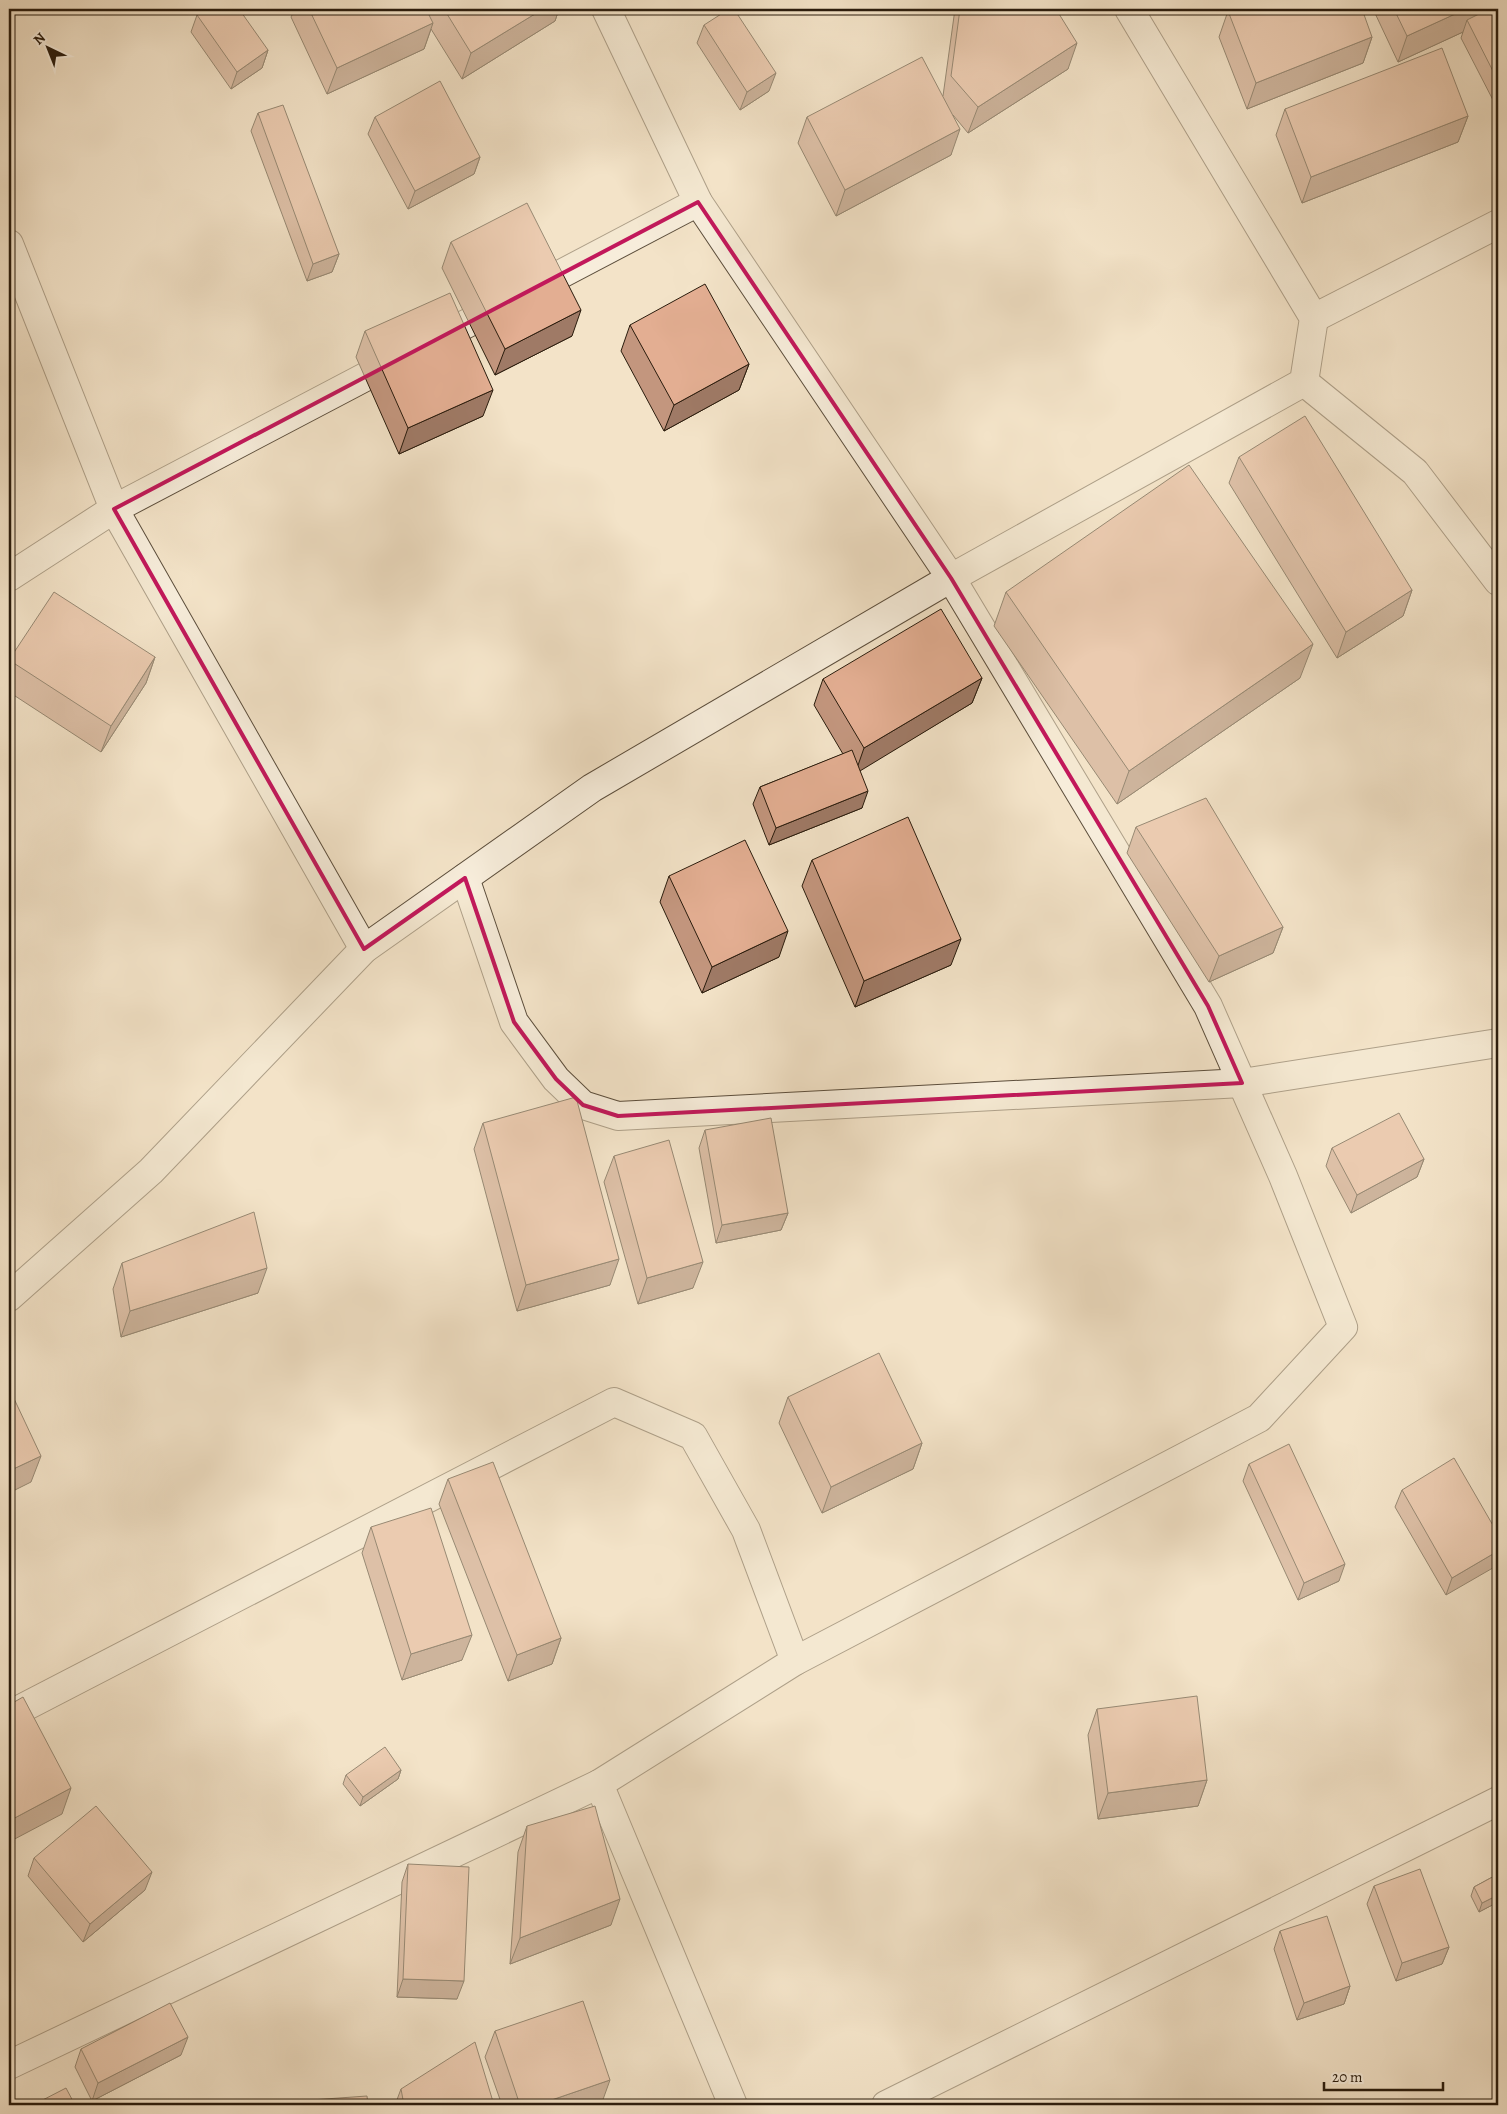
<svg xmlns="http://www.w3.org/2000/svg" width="1507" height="2114" font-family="Alegreya,serif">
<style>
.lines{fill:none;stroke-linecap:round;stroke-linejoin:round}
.minor-casing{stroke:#5c4e3c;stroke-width:30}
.minor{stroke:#f7eddb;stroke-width:28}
.wall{fill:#c3967e;stroke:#2a1c0d}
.shaded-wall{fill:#9f7a66;stroke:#2a1c0d}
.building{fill:#e3ae92;stroke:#2a1c0d}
.marked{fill:none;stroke:#c2185b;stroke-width:4;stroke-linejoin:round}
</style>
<rect width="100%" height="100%" fill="#f3e3c8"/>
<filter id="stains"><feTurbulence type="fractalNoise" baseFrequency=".004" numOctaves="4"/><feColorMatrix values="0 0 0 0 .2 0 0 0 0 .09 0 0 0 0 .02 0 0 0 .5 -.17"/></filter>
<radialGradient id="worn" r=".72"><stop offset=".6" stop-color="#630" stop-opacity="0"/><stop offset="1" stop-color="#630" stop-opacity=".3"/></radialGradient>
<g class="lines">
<g class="minor-casing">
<g id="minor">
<path d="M606,9L698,202L951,578L1208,1006L1283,1176L1343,1327L1259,1418L795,1661L599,1784L733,2105"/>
<path d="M9,244L114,509L364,949"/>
<path d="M1314,318L1498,224"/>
<path d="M1304,382L1415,472L1498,581"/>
<path d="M9,577L114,509L698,202"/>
<path d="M465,878L514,1022L556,1079L583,1105L618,1116L1242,1083L1498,1043"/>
<path d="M9,1297L151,1171L364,949L592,788L951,578L1304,382L1314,318L1129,9"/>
<path d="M9,1715L614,1402L693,1436L746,1530L795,1661"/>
<path d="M9,2065L599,1784"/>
<path d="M886,2105L1498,1801"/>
</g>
</g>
<use href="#minor" class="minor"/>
</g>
<g class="wall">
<path d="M295,9H559L555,21L462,79L431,29L424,49L327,94L291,17Z"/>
<path d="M955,9H1056L1068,69L968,133L953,115L951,155L836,216L798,143L807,117L943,96Z"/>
<path d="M1373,9H1482L1480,13L1498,9V100L1494,102L1461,38L1463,32L1398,62Z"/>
<path d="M1228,11L1372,37L1363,63L1247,109L1219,37Z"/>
<path d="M197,15L268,50L262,68L231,89L191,32Z"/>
<path d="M704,25L769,91L740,110L697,43Z"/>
<path d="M1285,109L1468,116L1458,142L1302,203L1276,135Z"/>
<path d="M258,113L339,254L332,272L307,281L251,131Z"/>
<path d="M375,117L480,157L474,174L408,209L368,134Z"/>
<path d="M451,242L572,336L495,375L442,268Z"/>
<path d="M630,325L749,364L739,390L664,431L621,351Z"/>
<path d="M365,331L483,416L399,454L356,357Z"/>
<path d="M1239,457L1412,590L1403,616L1337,658L1229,483Z"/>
<path d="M1006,592L1300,678L1117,804L994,626Z"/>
<path d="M155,657L146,683L101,752L9,692V660Z"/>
<path d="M982,678L972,703L860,770L862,808L769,845L753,804L760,787L843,754L814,705L823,679Z"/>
<path d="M1136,827L1283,927L1273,953L1209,982L1127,853Z"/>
<path d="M812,860L951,965L855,1007L802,886Z"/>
<path d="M669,876L779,957L702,993L660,902Z"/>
<path d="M483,1123L610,1285L517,1311L474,1149Z"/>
<path d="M705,1130L788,1213L781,1230L716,1243L699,1148Z"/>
<path d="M1332,1148L1424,1159L1417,1177L1351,1213L1326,1166Z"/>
<path d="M614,1156L693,1288L638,1304L604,1182Z"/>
<path d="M122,1263L258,1293L121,1337L113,1289Z"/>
<path d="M788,1397L922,1443L913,1469L822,1513L779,1423Z"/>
<path d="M1249,1464L1339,1581L1298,1600L1243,1481Z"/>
<path d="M448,1479L561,1638L552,1664L508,1681L439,1504Z"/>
<path d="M1402,1490L1498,1534L1446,1595L1395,1507Z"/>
<path d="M371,1527L462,1660L402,1680L362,1553Z"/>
<path d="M1097,1709L1207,1780L1198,1806L1098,1819L1088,1735Z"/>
<path d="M401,1770L398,1779L360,1806L343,1784L346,1775Z"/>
<path d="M527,1826L611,1925L510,1964L518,1852Z"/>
<path d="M34,1858L145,1890L83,1942L28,1876Z"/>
<path d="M408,1864L457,1999L397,1997L402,1882Z"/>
<path d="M1498,1874V1902L1479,1912L1471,1896L1474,1887Z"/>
<path d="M1374,1886L1449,1947L1442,1964L1396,1981L1367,1904Z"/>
<path d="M1280,1931L1350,1986L1344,2004L1297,2020L1274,1949Z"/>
<path d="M495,2031L601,2105H502L485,2057Z"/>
<path d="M81,2049L181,2055L92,2101L75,2067Z"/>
<path d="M401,2089L494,2105H395Z"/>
</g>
<g class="shaded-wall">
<path d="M543,9H559L555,21L462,79L471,53Z"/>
<path d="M1466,9H1482L1476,26L1467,20L1463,32L1398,62L1407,36Z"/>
<path d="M433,23L424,49L327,94L337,68Z"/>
<path d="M1372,37L1363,63L1247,109L1256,83Z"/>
<path d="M1077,43L1068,69L968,133L978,107Z"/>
<path d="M268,50L262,68L231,89L237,72Z"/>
<path d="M776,73L769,91L740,110L747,92Z"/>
<path d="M1498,90V100L1494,102Z"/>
<path d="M1468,116L1458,142L1302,203L1311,177Z"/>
<path d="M960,129L951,155L836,216L845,190Z"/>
<path d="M480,157L474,174L408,209L415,191Z"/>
<path d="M339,254L332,272L307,281L313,264Z"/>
<path d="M581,310L572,336L495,375L505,349Z"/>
<path d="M749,364L739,390L664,431L674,405Z"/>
<path d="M493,390L483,416L399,454L408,428Z"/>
<path d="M1412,590L1403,616L1337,658L1346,632Z"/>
<path d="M1313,644L1300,678L1117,804L1129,771Z"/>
<path d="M155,657L146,683L101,752L111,726Z"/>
<path d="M982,678L972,703L855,774L864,748Z"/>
<path d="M868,791L862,808L769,845L776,828Z"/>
<path d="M1283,927L1273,953L1209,982L1219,956Z"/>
<path d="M788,931L779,957L702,993L712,967Z"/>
<path d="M961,939L951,965L855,1007L864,981Z"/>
<path d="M1424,1159L1417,1177L1351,1213L1357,1195Z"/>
<path d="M788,1213L781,1230L716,1243L722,1225Z"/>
<path d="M619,1259L610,1285L517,1311L526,1285Z"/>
<path d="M703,1262L693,1288L638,1304L647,1278Z"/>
<path d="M267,1268L258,1293L121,1337L130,1311Z"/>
<path d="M922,1443L913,1469L822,1513L831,1487Z"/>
<path d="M41,1456L31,1482L9,1493V1471Z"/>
<path d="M1498,1551V1565L1446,1595L1452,1578Z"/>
<path d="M1345,1564L1339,1581L1298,1600L1304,1583Z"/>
<path d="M472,1635L462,1660L402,1680L411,1654Z"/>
<path d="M561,1638L552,1664L508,1681L517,1655Z"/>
<path d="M401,1770L398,1779L360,1806L363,1797Z"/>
<path d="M1207,1780L1198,1806L1098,1819L1108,1793Z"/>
<path d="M71,1788L62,1814L9,1842V1821Z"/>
<path d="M152,1872L145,1890L83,1942L90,1924Z"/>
<path d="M1498,1895V1902L1479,1912L1482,1903Z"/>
<path d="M620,1899L611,1925L510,1964L520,1938Z"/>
<path d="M1449,1947L1442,1964L1396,1981L1402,1963Z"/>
<path d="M403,1979L464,1981L457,1999L397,1997Z"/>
<path d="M1350,1986L1344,2004L1297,2020L1304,2003Z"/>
<path d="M188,2037L181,2055L92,2101L98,2083Z"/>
<path d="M610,2080L601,2105H537Z"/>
</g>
<g class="building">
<path d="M205,9H239L268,50L237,72L197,15Z"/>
<path d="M309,9H426L433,23L337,68Z"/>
<path d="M444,9H543L471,53Z"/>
<path d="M729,9H734L776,73L747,92L704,25Z"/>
<path d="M960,9H1056L1077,43L978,107L951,76Z"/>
<path d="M1232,9H1362L1372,37L1256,83L1228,11Z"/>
<path d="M1394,9H1466L1407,36Z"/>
<path d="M1489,9H1498V81L1467,20Z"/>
<path d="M1442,48L1468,116L1311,177L1285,109Z"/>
<path d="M922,57L960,129L845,190L807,117Z"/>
<path d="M440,81L480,157L415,191L375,117Z"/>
<path d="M283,105L339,254L313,264L258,113Z"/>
<path d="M527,203L581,310L505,349L451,242Z"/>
<path d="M705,284L749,364L674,405L630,325Z"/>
<path d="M450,293L493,390L408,428L365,331Z"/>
<path d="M1305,416L1412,590L1346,632L1239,457Z"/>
<path d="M1189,465L1313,644L1129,771L1006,592Z"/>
<path d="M54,592L155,657L111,726L9,660Z"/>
<path d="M941,609L982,678L864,748L823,679Z"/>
<path d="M852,750L868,791L776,828L760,787Z"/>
<path d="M1206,798L1283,927L1219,956L1136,827Z"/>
<path d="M908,817L961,939L864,981L812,860Z"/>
<path d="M745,840L788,931L712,967L669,876Z"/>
<path d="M576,1097L619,1259L526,1285L483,1123Z"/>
<path d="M1399,1113L1424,1159L1357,1195L1332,1148Z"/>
<path d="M771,1118L788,1213L722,1225L705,1130Z"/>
<path d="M669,1140L703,1262L647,1278L614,1156Z"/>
<path d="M254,1212L267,1268L130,1311L122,1263Z"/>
<path d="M879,1353L922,1443L831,1487L788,1397Z"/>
<path d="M9,1388L41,1456L9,1471Z"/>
<path d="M1289,1444L1345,1564L1304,1583L1249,1464Z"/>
<path d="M1454,1458L1498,1534V1551L1452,1578L1402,1490Z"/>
<path d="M493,1462L561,1638L517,1655L448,1479Z"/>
<path d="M431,1508L472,1635L411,1654L371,1527Z"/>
<path d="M1197,1696L1207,1780L1108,1793L1097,1709Z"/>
<path d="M23,1697L71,1788L9,1821V1705Z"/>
<path d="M385,1747L401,1770L363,1797L346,1775Z"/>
<path d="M96,1806L152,1872L90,1924L34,1858Z"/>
<path d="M595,1806L620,1899L520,1938L527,1826Z"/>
<path d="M408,1864L469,1867L464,1981L403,1979Z"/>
<path d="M1420,1869L1449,1947L1402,1963L1374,1886Z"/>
<path d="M1498,1874V1895L1482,1903L1474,1887Z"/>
<path d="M1327,1916L1350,1986L1304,2003L1280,1931Z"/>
<path d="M583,2001L610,2080L537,2105H520L495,2031Z"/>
<path d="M170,2003L188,2037L98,2083L81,2049Z"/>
<path d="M475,2042L494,2105H404L401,2089Z"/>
<path d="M66,2088L75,2105H33Z"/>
<path d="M367,2096L368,2105H255V2104Z"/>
</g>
<path d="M0 0H1507V2114H0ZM698,202L951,578L1208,1006L1242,1083L618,1116L583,1105L556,1079L514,1022L465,878L364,949L114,509Z" fill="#f3e3c8" fill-opacity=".55" fill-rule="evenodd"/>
<path class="marked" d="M698,202L951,578L1208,1006L1242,1083L618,1116L583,1105L556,1079L514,1022L465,878L364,949L114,509Z"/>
<rect width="1507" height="2114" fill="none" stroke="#f3e3c8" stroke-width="30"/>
<rect x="10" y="10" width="1487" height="2094" fill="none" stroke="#2a1c0d" stroke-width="2.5"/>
<rect x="15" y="15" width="1477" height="2084" fill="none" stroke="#2a1c0d"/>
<g transform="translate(48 48) rotate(317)" stroke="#f7eddb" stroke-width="4" paint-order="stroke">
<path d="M0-4L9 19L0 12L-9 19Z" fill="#2a1c0d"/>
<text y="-8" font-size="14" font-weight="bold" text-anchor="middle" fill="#2a1c0d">N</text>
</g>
<path d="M1324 2082v8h119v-8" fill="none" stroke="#2a1c0d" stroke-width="2.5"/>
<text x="1332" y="2082" font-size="15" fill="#2a1c0d" stroke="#f7eddb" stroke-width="4" paint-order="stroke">20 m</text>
<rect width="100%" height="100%" filter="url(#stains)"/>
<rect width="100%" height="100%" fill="url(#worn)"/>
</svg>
